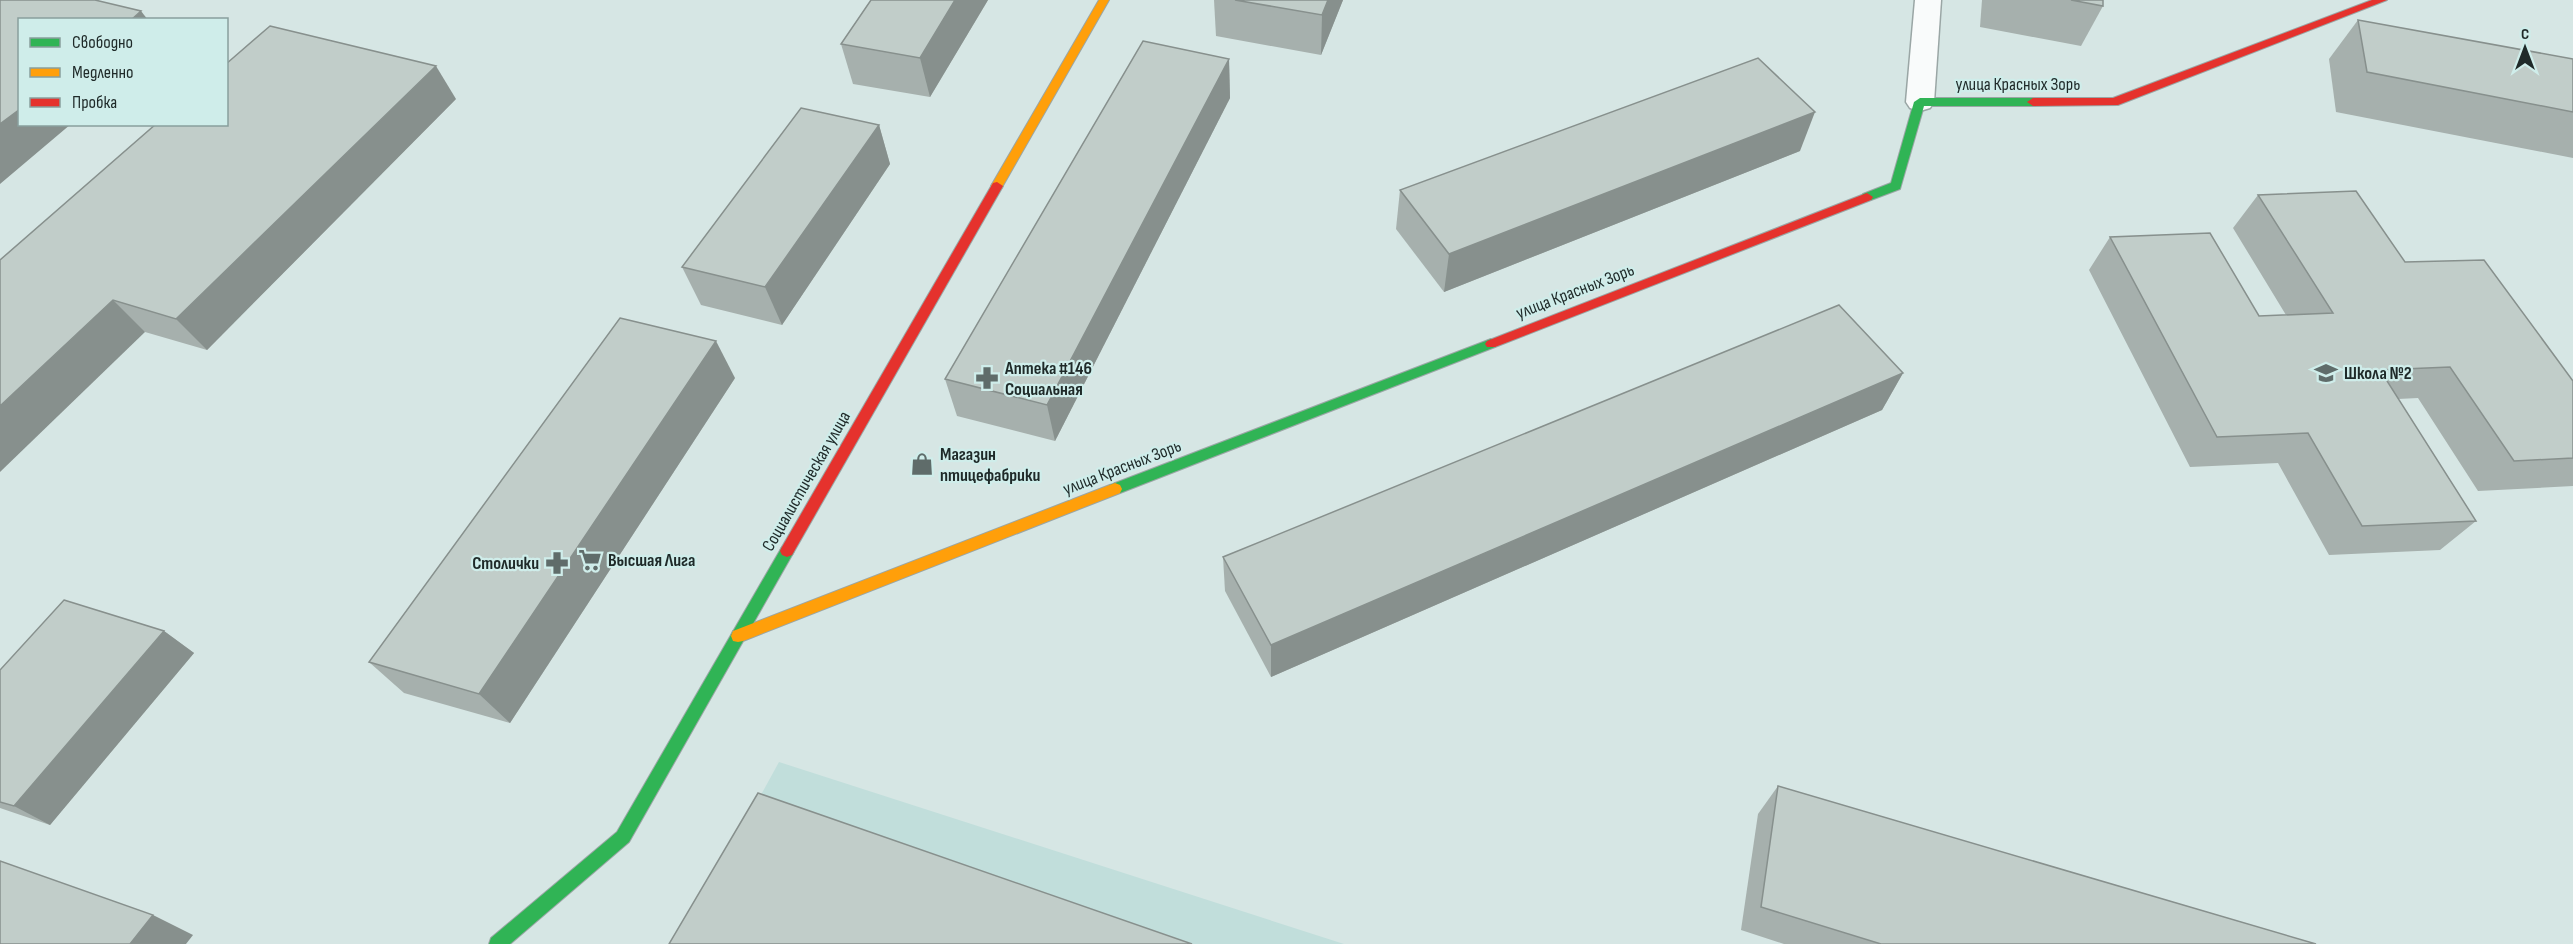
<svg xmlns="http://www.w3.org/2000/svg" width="2573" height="944" font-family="'Sofia Sans Condensed',sans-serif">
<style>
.built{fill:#c1dedb}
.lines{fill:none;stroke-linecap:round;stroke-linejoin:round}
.street-casing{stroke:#9aa6a5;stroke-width:3}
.fast-casing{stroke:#9aa6a5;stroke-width:2}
.slow-casing{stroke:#9aa6a5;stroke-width:2}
.jam-casing{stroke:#9aa6a5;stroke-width:2}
.street{fill:#f9fbfb;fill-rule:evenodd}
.fast{fill:#30b455;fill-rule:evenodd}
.slow{fill:#ff9f0a;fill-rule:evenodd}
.jam{fill:#e5322d;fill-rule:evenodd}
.wall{fill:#a6b0ad}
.shaded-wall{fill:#87908d}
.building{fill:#c1cdc9;stroke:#87908d;stroke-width:1.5}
.labels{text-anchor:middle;stroke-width:4.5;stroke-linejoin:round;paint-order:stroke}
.street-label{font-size:18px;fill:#1f2a29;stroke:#cfedea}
.poi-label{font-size:18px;font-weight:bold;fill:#1f2a29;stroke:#cfedea;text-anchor:start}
</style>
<rect width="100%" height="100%" fill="#d6e6e4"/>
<path class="built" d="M779,762L1344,944H679Z"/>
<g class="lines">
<g class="street-casing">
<path id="street" d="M1915,0H1941L1934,102L1930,108L1920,111L1910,108L1906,102Z"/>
</g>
<g class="fast-casing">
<g id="fast">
<path d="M1920,98H2033L2039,102L2033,106H1924L1900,189L1871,200H1863L1861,197L1863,194L1891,183L1914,102Z"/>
<path d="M1491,339L1497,344L1495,347L1120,493H1110L1108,489L1110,485Z"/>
<path d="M787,545L792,547L794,551L792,555L629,842L510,944H489L491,938L617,832L782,547Z"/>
</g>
</g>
<g class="slow-casing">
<g id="slow">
<path d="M1099,0H1109L1001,189H993L991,186Z"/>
<path d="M1115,483L1120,485L1122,489L1120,493L743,641L738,642L733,641L731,636L733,631Z"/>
</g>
</g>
<g class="jam-casing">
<g id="jam">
<path d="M2372,0H2387L2118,105L2033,106L2027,102L2033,98H2113Z"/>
<path d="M997,182L1003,186L792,555L787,557L782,555L780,551L782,547L993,183Z"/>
<path d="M1867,193L1873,197L1871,200L1495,347H1487L1485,344L1487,341Z"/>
</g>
</g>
<use href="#street" class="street"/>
<use href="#fast" class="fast"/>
<use href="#slow" class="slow"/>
<use href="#jam" class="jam"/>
</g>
<g class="wall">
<path d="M871,0H988L930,97L853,84L841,44Z"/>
<path d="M1214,0H1343L1321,55L1216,36Z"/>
<path d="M1982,0H2103V6L2081,46L1980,27Z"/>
<path d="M2358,20L2573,59V158L2336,112L2329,59Z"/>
<path d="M1229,59L1230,98L1055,441L957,416L945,379Z"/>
<path d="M456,99L207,350L145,332L0,260Z"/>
<path d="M879,125L890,164L782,325L701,305L682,267Z"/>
<path d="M1800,151L1444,292L1396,229L1400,190Z"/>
<path d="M2258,195L2405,262L2573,381V486L2478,491L2418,398L2398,399L2476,521L2440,550L2329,555L2278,463L2190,467L2089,270L2110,237L2259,316L2286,315L2233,228Z"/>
<path d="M1903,373L1882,410L1271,677L1225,591L1223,557Z"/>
<path d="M735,378L510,723L404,693L369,662Z"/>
<path d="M164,631L194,653L50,825L0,808V670Z"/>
<path d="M1778,786L2316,944H1784L1741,930L1758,814Z"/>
</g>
<g class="shaded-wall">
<path d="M955,0H988L930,97L920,58Z"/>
<path d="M1328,0H1343L1321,55L1322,15Z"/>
<path d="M141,11L148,20H131Z"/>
<path d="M1229,59L1230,98L1055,441L1047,405Z"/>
<path d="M436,66L456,99L207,350L176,319Z"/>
<path d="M20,109V124H71L0,184V124Z"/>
<path d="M1815,112L1800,151L1444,292L1449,254Z"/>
<path d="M879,125L890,164L782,325L765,287Z"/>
<path d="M113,300L145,332L0,472V406Z"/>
<path d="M716,341L735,378L510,723L479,694Z"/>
<path d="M1903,373L1882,410L1271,677V645Z"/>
<path d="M164,631L194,653L50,825L14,806Z"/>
<path d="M153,915L193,935L186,944H130Z"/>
</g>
<g class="building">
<path d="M0,0H95L141,11L131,20H20V109L0,124Z"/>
<path d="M871,0H955L920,58L841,44Z"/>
<path d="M1235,0H1328L1322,15Z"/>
<path d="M2071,0H2103V6Z"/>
<path d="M2358,20L2573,59V112L2367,72Z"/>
<path d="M270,26L436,66L176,319L113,300L0,406V260L156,124H226V64Z"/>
<path d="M1143,41L1229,59L1047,405L945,379Z"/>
<path d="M1758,58L1815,112L1449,254L1400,190Z"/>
<path d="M801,108L879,125L765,287L682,267Z"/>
<path d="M2356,191L2405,262L2484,260L2573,381V458L2514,461L2450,367L2380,370L2476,521L2362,526L2308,433L2217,437L2110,237L2210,233L2259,316L2333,313L2258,195Z"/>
<path d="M1839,305L1903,373L1271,645L1223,557Z"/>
<path d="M620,318L716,341L479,694L369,662Z"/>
<path d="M64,600L164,631L14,806L0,802V670Z"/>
<path d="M1778,786L2316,944H1881L1761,907Z"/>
<path d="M758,793L1192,944H669Z"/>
<path d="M0,861L153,915L130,944H0Z"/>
</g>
<defs>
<g id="school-bare" transform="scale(1.8)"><path d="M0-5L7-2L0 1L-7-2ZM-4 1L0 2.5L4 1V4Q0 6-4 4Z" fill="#5f6c6a" stroke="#cfedea" stroke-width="2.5" paint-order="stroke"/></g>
<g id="pharmacy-bare" transform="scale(1.8)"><path d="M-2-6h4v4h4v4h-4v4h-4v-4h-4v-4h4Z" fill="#5f6c6a" stroke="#cfedea" stroke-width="2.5" paint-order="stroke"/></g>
<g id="shop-bare" transform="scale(1.8)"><path d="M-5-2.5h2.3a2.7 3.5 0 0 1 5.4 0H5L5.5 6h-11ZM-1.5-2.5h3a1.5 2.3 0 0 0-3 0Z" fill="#5f6c6a" stroke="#cfedea" stroke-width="2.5" paint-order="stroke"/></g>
<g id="supermarket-bare" transform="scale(1.8)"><path d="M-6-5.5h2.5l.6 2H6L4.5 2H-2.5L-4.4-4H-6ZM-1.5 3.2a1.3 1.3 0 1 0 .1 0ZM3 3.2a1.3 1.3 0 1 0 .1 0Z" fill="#5f6c6a" stroke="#cfedea" stroke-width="2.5" paint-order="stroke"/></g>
</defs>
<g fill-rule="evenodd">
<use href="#school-bare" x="2326" y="373"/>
<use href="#pharmacy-bare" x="987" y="378"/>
<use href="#shop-bare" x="922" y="464"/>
<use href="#supermarket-bare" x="590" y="560"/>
<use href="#pharmacy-bare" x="557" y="563"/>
</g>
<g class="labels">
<g class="street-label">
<text x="2018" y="90">улица Красных Зорь</text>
<text transform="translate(1575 291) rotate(-21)" y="6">улица Красных Зорь</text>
<text transform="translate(1122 467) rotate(-21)" y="6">улица Красных Зорь</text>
<text transform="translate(806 481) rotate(-60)" y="6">Социалистическая улица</text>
</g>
<g class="poi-label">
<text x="1005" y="374">Аптека #146<tspan x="1005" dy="21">Социальная</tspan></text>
<text x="2344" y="379">Школа №2</text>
<text x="940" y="460">Магазин<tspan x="940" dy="21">птицефабрики</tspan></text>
<text x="608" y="566">Высшая Лига</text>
<text x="539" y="569" text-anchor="end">Столички</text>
</g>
</g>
<rect x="18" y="18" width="210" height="108" fill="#cfedea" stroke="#899f9d" stroke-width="1.5"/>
<rect x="30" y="38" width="30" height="9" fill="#30b455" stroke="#899f9d" stroke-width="1.5"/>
<text x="72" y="48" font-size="18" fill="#1f2a29">Свободно</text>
<rect x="30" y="68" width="30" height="9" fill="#ff9f0a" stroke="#899f9d" stroke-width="1.5"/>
<text x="72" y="78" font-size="18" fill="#1f2a29">Медленно</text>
<rect x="30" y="98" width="30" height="9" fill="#e5322d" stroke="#899f9d" stroke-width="1.5"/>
<text x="72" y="108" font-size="18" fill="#1f2a29">Пробка</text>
<g transform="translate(2525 48)" stroke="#cfedea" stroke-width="4.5" paint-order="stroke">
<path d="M0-4.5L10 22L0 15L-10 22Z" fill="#1f2a29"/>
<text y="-9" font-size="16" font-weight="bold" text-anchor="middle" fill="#1f2a29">С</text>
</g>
</svg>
